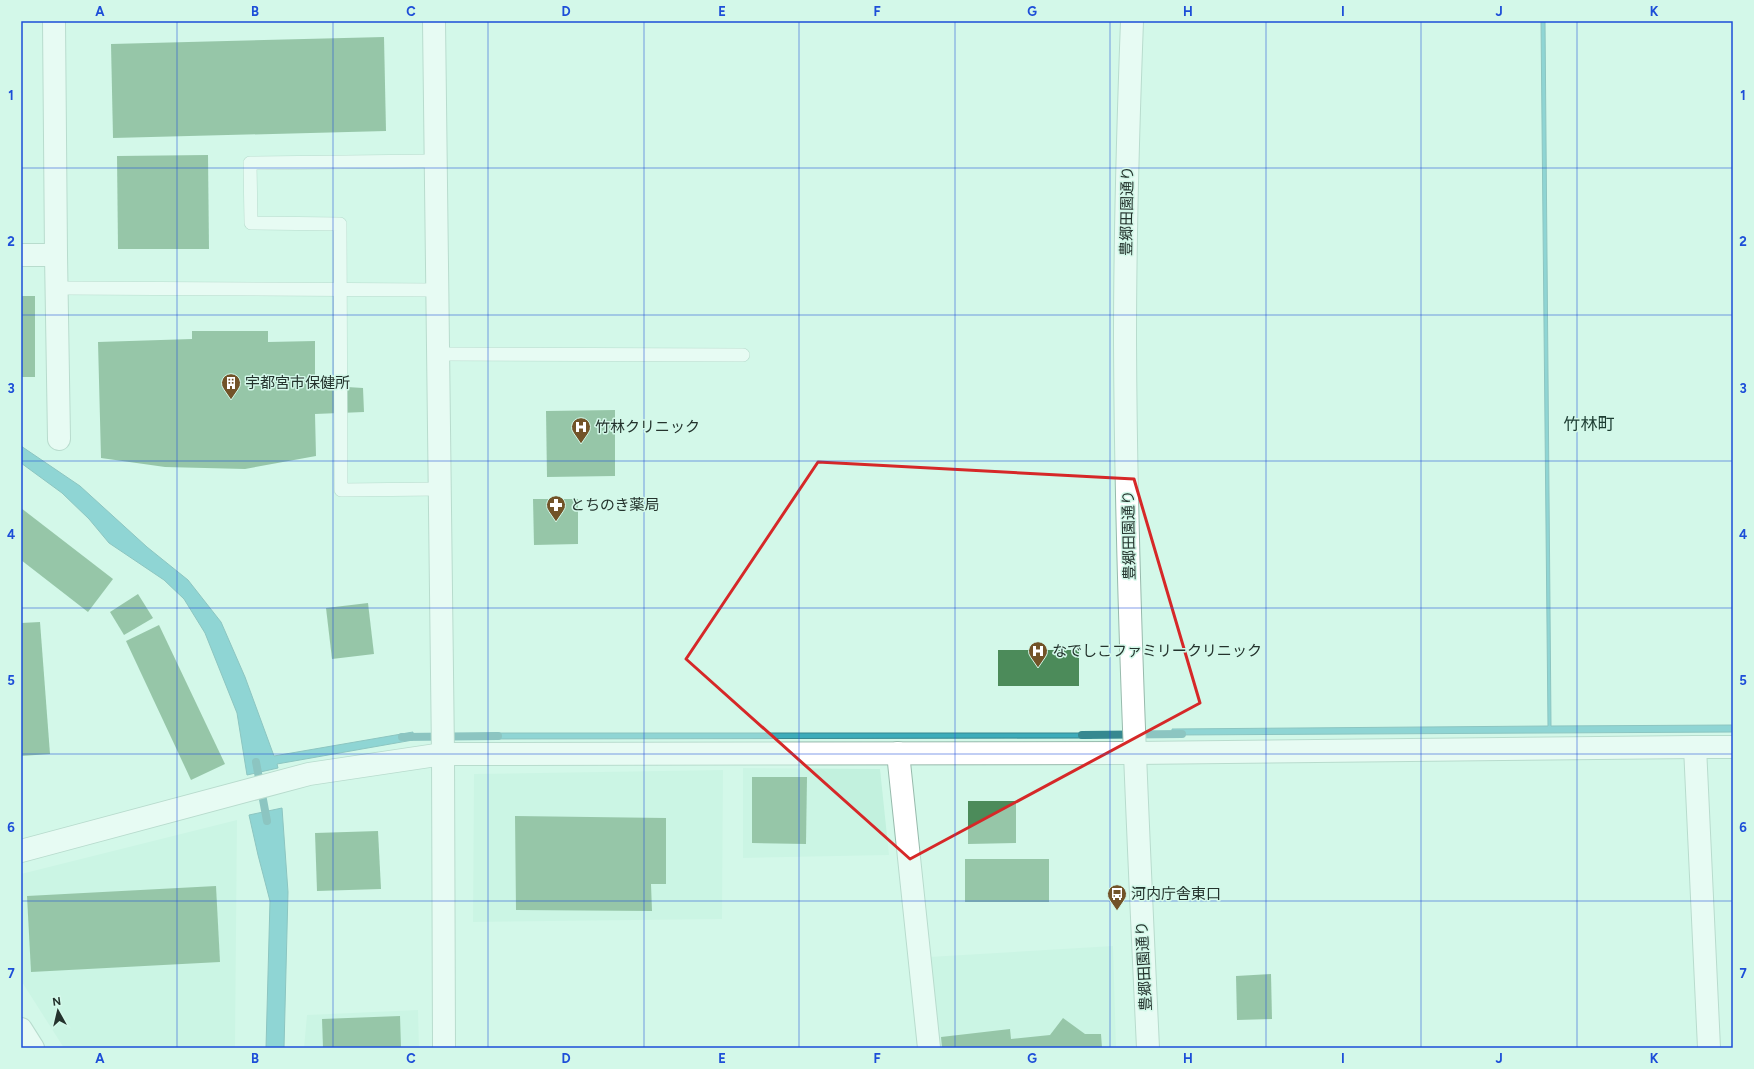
<svg xmlns="http://www.w3.org/2000/svg" width="1754" height="1069" font-family="Figtree,'Noto Sans JP',sans-serif">
<style>
.built{fill:#c2f1de}
.water{fill:#3dacba;stroke:#368890}
.lines{fill:none;stroke-linecap:round;stroke-linejoin:round}
.stream{stroke:#368890;stroke-width:8}
.building{fill:#4c8b5a}
.service-casing{stroke:#97baac;stroke-width:14}
.minor-casing{stroke:#97baac;stroke-width:24}
.tertiary-casing{stroke:#97baac;stroke-width:24}
.service{stroke:#fff;stroke-width:13}
.minor{stroke:#fff;stroke-width:22}
.tertiary{stroke:#fff;stroke-width:22}
.marked{fill:none;stroke:#d62828;stroke-width:3;stroke-linejoin:round}
.grid{fill:none;stroke:#1d4ed8;stroke-width:1;stroke-opacity:0.55}
.labels{text-anchor:middle;stroke-width:3;stroke-linejoin:round;paint-order:stroke}
.street-label{font-size:15px;fill:#24332d;stroke:#d3f8e9}
.poi-label{font-size:15px;fill:#24332d;stroke:#d3f8e9;text-anchor:start}
.quarter-label{font-size:17px;fill:#1d3d32;stroke:#d3f8e9}
.neatline{fill:none;stroke:#1d4ed8;stroke-width:1.5}
.grid-label{font-size:13px;text-anchor:middle;font-weight:bold;fill:#1d4ed8}
</style>
<rect width="100%" height="100%" fill="#d3f8e9"/>
<g class="built">
<path d="M743,768L880,769L889,855L743,858Z"/>
<path d="M723,770L722,919L473,922L474,774Z"/>
<path d="M237,820L235,1048H64L22,982L21,874Z"/>
<path d="M1113,946L1116,1048H938L929,957Z"/>
<path d="M418,1010L419,1048H304L307,1015Z"/>
</g>
<g class="water">
<path d="M1541,21H1545L1551,726L1733,725V732L1172,735V729L1548,726Z"/>
<path d="M21,446L80,486L147,547L188,580L221,622L245,677L274,756L413,732V740L277,764L278,768L247,775L237,713L205,633L184,599L164,580L109,543L89,519L62,493L21,463Z"/>
<path d="M489,733H1092V738L488,739Z"/>
<path d="M282,808L288,892L284,1048H266L270,901L258,855L249,815Z"/>
</g>
<g class="lines">
<g class="stream">
<path d="M1082,735L1182,734"/>
<path d="M402,737L498,736"/>
<path d="M256,762L267,821"/>
</g>
</g>
<g class="building">
<path d="M384,37L386,131L113,138L111,44Z"/>
<path d="M208,155L209,249H118L117,156Z"/>
<rect x="21" y="296" width="14" height="81"/>
<path d="M192,331H268V342L315,341V385L363,388L364,412L315,414L316,456L245,469L165,467L101,458L98,342L192,339Z"/>
<path d="M615,410V476L547,477L546,411Z"/>
<path d="M533,499H578V544L534,545Z"/>
<path d="M21,508L113,579L88,612L21,560Z"/>
<path d="M138,594L153,618L124,635L110,612Z"/>
<path d="M368,603L374,654L332,659L326,608Z"/>
<path d="M40,622L50,754L21,756V623Z"/>
<path d="M159,625L225,764L191,780L126,641Z"/>
<rect x="998" y="650" width="81" height="36"/>
<path d="M752,777H807L806,844L752,843Z"/>
<path d="M968,801H1016V843L968,844Z"/>
<path d="M515,816L666,818V884H651L652,911L516,910Z"/>
<path d="M378,831L381,889L317,891L315,833Z"/>
<rect x="965" y="859" width="84" height="43"/>
<path d="M216,886L220,962L31,972L27,896Z"/>
<path d="M1271,974L1272,1019L1237,1020L1236,976Z"/>
<path d="M400,1016L401,1048H323L322,1019Z"/>
<path d="M1063,1018L1085,1034H1101L1102,1048H942L941,1037L1010,1029L1011,1039L1050,1035Z"/>
</g>
<g class="lines">
<g class="service-casing">
<g id="service">
<path d="M435,161L250,163L251,223L340,224L341,490L439,489"/>
<path d="M57,288L437,290"/>
<path d="M438,354L743,355"/>
</g>
</g>
<g class="minor-casing">
<g id="minor">
<path d="M434,21L443,754L444,1048"/>
<path d="M21,255H56L54,21"/>
<path d="M56,255L59,439"/>
<path d="M898,753L929,1048"/>
<path d="M21,851L309,774L443,754L1135,753L1695,747"/>
<path d="M21,1029L33,1048"/>
<path d="M1709,1048L1695,747H1733"/>
</g>
</g>
<g class="tertiary-casing">
<path id="tertiary" d="M1132,21C1128,128 1125,234 1125,341C1126,577 1137,813 1148,1048"/>
</g>
<use href="#service" class="service"/>
<use href="#minor" class="minor"/>
<use href="#tertiary" class="tertiary"/>
</g>
<path d="M0 0H1754V1069H0ZM818,462L1134,479L1200,703L910,859L686,659Z" fill="#d3f8e9" fill-opacity=".55" fill-rule="evenodd"/>
<path class="marked" d="M818,462L1134,479L1200,703L910,859L686,659Z"/>
<path class="grid" d="M177,21V1048M333,21V1048M488,21V1048M644,21V1048M799,21V1048M955,21V1048M1110,21V1048M1266,21V1048M1421,21V1048M1577,21V1048M21,168H1733M21,315H1733M21,461H1733M21,608H1733M21,754H1733M21,901H1733"/>
<defs>
<g id="building-pin" transform="scale(1)"><path d="M0 17L-7.5 6A9.5 9.5 0 1 1 7.5 6Z" fill="#725328" stroke="#d3f8e9"/><path d="M-4-6H4V6H1V3H-1V6H-4ZM-2.5-4.3h1.7v1.8h-1.7ZM.8-4.3h1.7v1.8H.8ZM-2.5-1h1.7V.8h-1.7ZM.8-1h1.7V.8H.8Z" fill="#fff"/></g>
<g id="hospital-pin" transform="scale(1)"><path d="M0 17L-7.5 6A9.5 9.5 0 1 1 7.5 6Z" fill="#725328" stroke="#d3f8e9"/><path d="M-5-5h3v3.5h4V-5h3V5h-3V1.5h-4V5h-3Z" fill="#fff"/></g>
<g id="pharmacy-pin" transform="scale(1)"><path d="M0 17L-7.5 6A9.5 9.5 0 1 1 7.5 6Z" fill="#725328" stroke="#d3f8e9"/><path d="M-2-6h4v4h4v4h-4v4h-4v-4h-4v-4h4Z" fill="#fff"/></g>
<g id="bus-pin" transform="scale(1)"><path d="M0 17L-7.5 6A9.5 9.5 0 1 1 7.5 6Z" fill="#725328" stroke="#d3f8e9"/><path d="M-5-6H5V4H4V6H2V4H-2V6H-4V4H-5ZM-3.5-4V0h7V-4ZM-3.5 1.2v1.5H-2V1.2ZM2 1.2v1.5H3.5V1.2Z" fill="#fff"/></g>
</defs>
<g fill-rule="evenodd">
<use href="#building-pin" x="231" y="383"/>
<use href="#hospital-pin" x="581" y="427"/>
<use href="#pharmacy-pin" x="556" y="505"/>
<use href="#hospital-pin" x="1038" y="651"/>
<use href="#bus-pin" x="1117" y="894"/>
</g>
<g class="labels">
<g class="street-label">
<text transform="translate(1127 211) rotate(-89)" y="5">豊郷田園通り</text>
<text transform="translate(1129 535) rotate(-91)" y="5">豊郷田園通り</text>
<text transform="translate(1144 966) rotate(-93)" y="5">豊郷田園通り</text>
</g>
<g class="poi-label">
<text x="245" y="388">宇都宮市保健所</text>
<text x="595" y="432">竹林クリニック</text>
<text x="570" y="510">とちのき薬局</text>
<text x="1052" y="656">なでしこファミリークリニック</text>
<text x="1131" y="899">河内庁舎東口</text>
</g>
<g class="quarter-label">
<text x="1589" y="430">竹林町</text>
</g>
</g>
<rect width="1754" height="1069" fill="none" stroke="#d3f8e9" stroke-width="44"/>
<g transform="translate(58 1011) rotate(352)" stroke="#d3f8e9" stroke-width="3" paint-order="stroke">
<path d="M0-3L7 15L0 10L-7 15Z" fill="#24332d"/>
<text y="-6" font-size="11" font-weight="bold" text-anchor="middle" fill="#24332d">N</text>
</g>
<rect x="22" y="22" width="1710" height="1025" class="neatline"/>
<g class="grid-label">
<text x="100" y="16">A</text>
<text x="255" y="16">B</text>
<text x="411" y="16">C</text>
<text x="566" y="16">D</text>
<text x="722" y="16">E</text>
<text x="877" y="16">F</text>
<text x="1032" y="16">G</text>
<text x="1188" y="16">H</text>
<text x="1343" y="16">I</text>
<text x="1499" y="16">J</text>
<text x="1654" y="16">K</text>
<text x="11" y="100">1</text>
<text x="1743" y="100">1</text>
<text x="11" y="246">2</text>
<text x="1743" y="246">2</text>
<text x="11" y="393">3</text>
<text x="1743" y="393">3</text>
<text x="11" y="539">4</text>
<text x="1743" y="539">4</text>
<text x="11" y="685">5</text>
<text x="1743" y="685">5</text>
<text x="11" y="832">6</text>
<text x="1743" y="832">6</text>
<text x="11" y="978">7</text>
<text x="1743" y="978">7</text>
<text x="100" y="1063">A</text>
<text x="255" y="1063">B</text>
<text x="411" y="1063">C</text>
<text x="566" y="1063">D</text>
<text x="722" y="1063">E</text>
<text x="877" y="1063">F</text>
<text x="1032" y="1063">G</text>
<text x="1188" y="1063">H</text>
<text x="1343" y="1063">I</text>
<text x="1499" y="1063">J</text>
<text x="1654" y="1063">K</text>
</g>
</svg>
